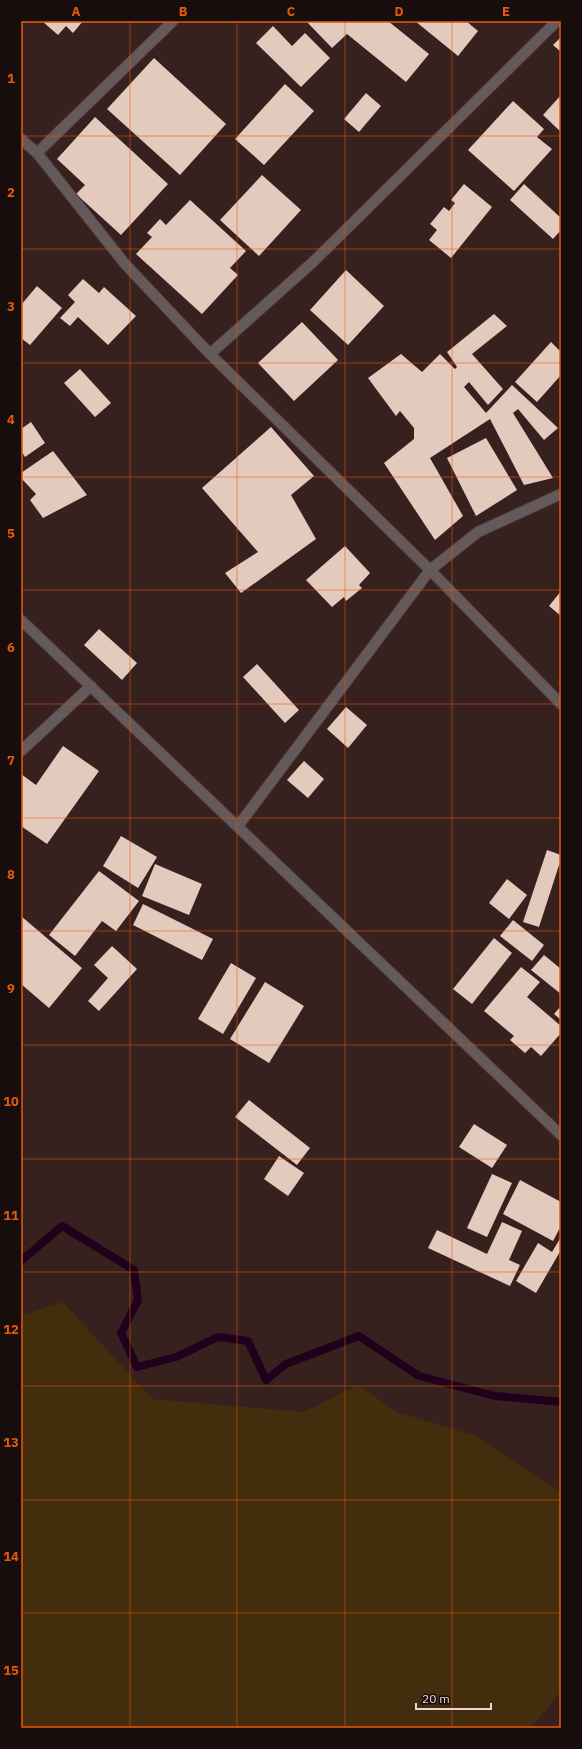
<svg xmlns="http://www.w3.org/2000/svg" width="582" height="1749" font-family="'IBM Plex Sans',sans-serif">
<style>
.green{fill:#432d0d}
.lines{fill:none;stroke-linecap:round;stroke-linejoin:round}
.stream{stroke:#21001b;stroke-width:8}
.building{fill:#e3cabd}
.minor-casing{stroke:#523e3d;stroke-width:12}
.minor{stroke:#645a5c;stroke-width:10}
.grid{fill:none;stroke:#e8590c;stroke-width:1;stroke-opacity:0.55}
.neatline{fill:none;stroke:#e8590c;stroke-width:1.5}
.grid-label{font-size:13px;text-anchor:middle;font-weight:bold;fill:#e8590c}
</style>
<rect width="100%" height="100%" fill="#36211f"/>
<path class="green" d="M63,1302L152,1399L304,1412L358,1385L397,1412L476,1436L561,1492V1692L531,1728H21V1316Z"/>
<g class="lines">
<path class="stream" d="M21,1261L62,1226L134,1270L138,1300L121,1333L137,1367L176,1357L218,1337L248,1341L266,1380L286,1364L359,1336L419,1376L495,1396L561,1402"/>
</g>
<g class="building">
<path d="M42,21H83L73,33L66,26L58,35Z"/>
<path d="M306,21H388L429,54L406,82L347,34L332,48Z"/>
<path d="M415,21H466L478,31L458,56Z"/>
<path d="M273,26L292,46L305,33L330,58L301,87L256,43Z"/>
<path d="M561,37V52L553,45Z"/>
<path d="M154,58L226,124L180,175L107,109Z"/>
<path d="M285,84L314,111L264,165L235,139Z"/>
<path d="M366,93L381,106L359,132L344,119Z"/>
<path d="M561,95V132L543,115Z"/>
<path d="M513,101L544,129L537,137L552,149L514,191L468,150Z"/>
<path d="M95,117L168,184L121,235L76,194L85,185L57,159Z"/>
<path d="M262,175L301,210L259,256L220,220Z"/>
<path d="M464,184L492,207L451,258L429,240L437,230L430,224L444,207L449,211L455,203L451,200Z"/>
<path d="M524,184L561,218V230L553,239L510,200Z"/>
<path d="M190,200L246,251L230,268L238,275L202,314L136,254L152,237L147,233L160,219L166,225Z"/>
<path d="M346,270L384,306L348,345L310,310Z"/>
<path d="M83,279L99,293L104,287L136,316L108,345L78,317L70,326L60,318L75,302L68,295Z"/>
<path d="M37,286L62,308L30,345L21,338V305Z"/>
<path d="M494,314L507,326L472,354L503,389L488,405L469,382L464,387L486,413L512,385L558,428L544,440L518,409L513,413L553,478L524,485L490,419L430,458L463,516L435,540L384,463L414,439V428L400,411L396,416L368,378L401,354L422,372L440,354L455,369L457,367L447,352Z"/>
<path d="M302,322L338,360L294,401L258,363Z"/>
<path d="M551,342L561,352V375L537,402L515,382Z"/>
<path d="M80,369L111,403L95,417L64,383Z"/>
<path d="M31,422L45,443L25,457L21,451V429Z"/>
<path d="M271,427L314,476L291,495L316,539L241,593L225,573L258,552L202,488Z"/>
<path d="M486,438L517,490L476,516L447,458Z"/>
<path d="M53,451L87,495L43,518L30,500L36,494L21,478V473Z"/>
<path d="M345,546L370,573L359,585L362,588L346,601L344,597L332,607L306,580Z"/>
<path d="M561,591V616L549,606Z"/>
<path d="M99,629L137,663L122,680L84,645Z"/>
<path d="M257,664L299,710L285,723L243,677Z"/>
<path d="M346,707L367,725L348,748L327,729Z"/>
<path d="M63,746L99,771L47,844L21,826V774L36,785Z"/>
<path d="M304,761L324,779L308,798L287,780Z"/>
<path d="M121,836L157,857L138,888L103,866Z"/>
<path d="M547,850L561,855V859L539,927L523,922Z"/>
<path d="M155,864L202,884L189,915L142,896Z"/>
<path d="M99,871L139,901L116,931L102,921L75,956L49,935Z"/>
<path d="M507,879L527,895L509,919L489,903Z"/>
<path d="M143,904L213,939L202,960L133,925Z"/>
<path d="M21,916L82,968L49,1008L21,984Z"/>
<path d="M513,920L544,945L532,961L500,936Z"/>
<path d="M494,938L512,953L472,1004L453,989Z"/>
<path d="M112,946L137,969L99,1011L88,1001L108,978L94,965Z"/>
<path d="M544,955L561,969V994L531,970Z"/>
<path d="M231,963L256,978L223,1034L198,1019Z"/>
<path d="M521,967L540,982L527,997L561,1026V1033L541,1056L531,1047L525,1053L510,1040L514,1036L484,1011Z"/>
<path d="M265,982L304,1006L269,1063L230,1039Z"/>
<path d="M561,1006V1020L554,1014Z"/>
<path d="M249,1100L310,1148L297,1165L235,1117Z"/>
<path d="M474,1124L507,1145L492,1168L459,1147Z"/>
<path d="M279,1156L304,1173L288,1196L264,1179Z"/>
<path d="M492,1174L512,1183L487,1237L467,1228Z"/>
<path d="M520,1180L561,1202V1226L553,1241L503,1214Z"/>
<path d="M502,1222L522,1231L509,1260L520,1265L510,1286L428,1248L437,1230L487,1254Z"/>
<path d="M561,1237V1250L536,1293L516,1281L538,1243L552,1252Z"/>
</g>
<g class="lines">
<g class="minor-casing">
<g id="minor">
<path d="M21,139L37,153L173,21"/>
<path d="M37,153L125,264L210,354L313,262L557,21"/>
<path d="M210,354L430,570L561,704"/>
<path d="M21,620L561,1135"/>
<path d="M21,751L91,686"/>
<path d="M238,826L430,570L478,532L561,494"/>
</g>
</g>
<use href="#minor" class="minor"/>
</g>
<path class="grid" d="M130,21V1728M237,21V1728M345,21V1728M452,21V1728M21,136H561M21,249H561M21,363H561M21,477H561M21,590H561M21,704H561M21,818H561M21,931H561M21,1045H561M21,1159H561M21,1272H561M21,1386H561M21,1500H561M21,1613H561"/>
<rect width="582" height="1749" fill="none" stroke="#170d0c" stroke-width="44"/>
<path d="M416 1703v6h75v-6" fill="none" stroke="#e8d9d8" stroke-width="2"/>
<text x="422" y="1703" font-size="12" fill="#e8d9d8" stroke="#170d0c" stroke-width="3" paint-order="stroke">20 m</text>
<rect x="22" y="22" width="538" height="1705" class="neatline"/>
<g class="grid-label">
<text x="76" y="16">A</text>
<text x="183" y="16">B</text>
<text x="291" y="16">C</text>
<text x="399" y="16">D</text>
<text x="506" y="16">E</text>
<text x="11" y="83">1</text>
<text x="11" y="197">2</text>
<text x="11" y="311">3</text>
<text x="11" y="424">4</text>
<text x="11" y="538">5</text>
<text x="11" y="652">6</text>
<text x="11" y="765">7</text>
<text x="11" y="879">8</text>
<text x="11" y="993">9</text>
<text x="11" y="1106">10</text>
<text x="11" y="1220">11</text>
<text x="11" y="1334">12</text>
<text x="11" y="1447">13</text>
<text x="11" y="1561">14</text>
<text x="11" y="1675">15</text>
</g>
</svg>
